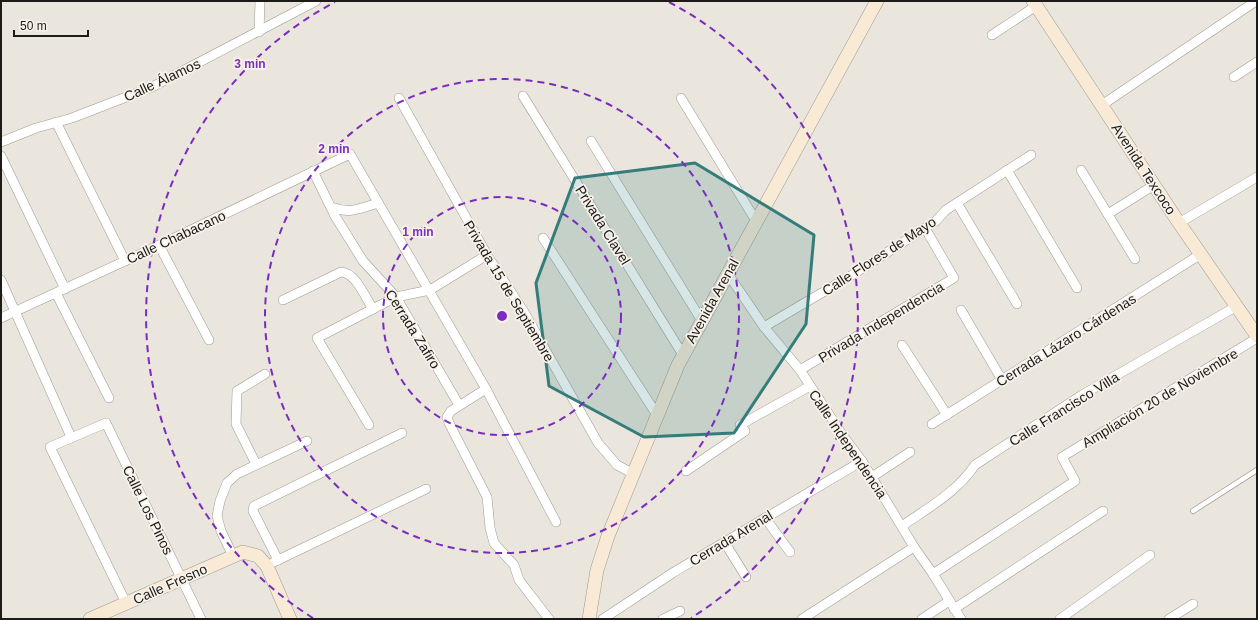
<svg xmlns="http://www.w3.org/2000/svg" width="1258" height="620" font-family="Arial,sans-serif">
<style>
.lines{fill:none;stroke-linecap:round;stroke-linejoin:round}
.service-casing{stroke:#9f9a93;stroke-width:6}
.minor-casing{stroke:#9f9a93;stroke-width:10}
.secondary-casing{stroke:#9f9a93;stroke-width:14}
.service{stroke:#fff;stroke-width:4.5}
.minor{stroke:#fff;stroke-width:9}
.secondary{stroke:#f9ead6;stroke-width:13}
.marked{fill:#347d7b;fill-opacity:0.2;stroke:#347d7b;stroke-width:3;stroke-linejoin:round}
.ring{fill:none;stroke:#7b2cbf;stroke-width:2;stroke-dasharray:7 5}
.labels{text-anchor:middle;stroke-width:3.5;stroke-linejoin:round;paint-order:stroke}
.street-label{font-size:14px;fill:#1d1b18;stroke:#f7f2ea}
.centre{fill:#7b2cbf;stroke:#f7f2ea;stroke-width:2}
.ring-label{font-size:12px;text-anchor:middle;font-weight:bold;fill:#7b2cbf;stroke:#f7f2ea;stroke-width:3.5;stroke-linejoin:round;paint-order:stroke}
</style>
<rect width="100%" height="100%" fill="#eae5dd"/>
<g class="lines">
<g class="service-casing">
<path id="service" d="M1193,511L1257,470"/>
</g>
<g class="minor-casing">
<g id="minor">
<path d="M259,32L260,1"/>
<path d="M992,35L1036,6"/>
<path d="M1234,77L1257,62"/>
<path d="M523,96L683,355"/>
<path d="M399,98L487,255L524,312L598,443L617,465L632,473"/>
<path d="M681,98L756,221"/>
<path d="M1102,105L1256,1"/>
<path d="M56,122L125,261"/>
<path d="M591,141L702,321"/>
<path d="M1,142L36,128L72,118L152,87L316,1"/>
<path d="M1,156L65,289"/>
<path d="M1007,170L1077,288"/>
<path d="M1081,170L1135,259"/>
<path d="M313,171L335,216L363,261L396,297L459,405"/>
<path d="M957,203L1017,304"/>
<path d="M331,207C350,214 359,209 378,203"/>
<path d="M1108,214L1154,185"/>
<path d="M1179,223L1257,177"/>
<path d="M543,238L657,415"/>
<path d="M159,245L209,340"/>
<path d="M728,274L764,327L800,370L843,436L862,461L914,547L933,574L961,619"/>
<path d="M1,280L71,437"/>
<path d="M56,293L109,398"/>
<path d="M283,300L341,272C356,273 365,297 373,309"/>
<path d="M961,310L1002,380"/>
<path d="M1,318L149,250L350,154L486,389L556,522"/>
<path d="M764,327L852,275L936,221L946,210L1031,155"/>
<path d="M902,345L947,415"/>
<path d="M800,370L954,278L925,228"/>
<path d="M486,389L451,411L447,417L449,423L487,497L490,528L494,543L514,565L519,580L549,619"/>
<path d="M932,424L1201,254"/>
<path d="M369,425L317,338L396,297L430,290L487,255"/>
<path d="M256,464L236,424L237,391L265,374"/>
<path d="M686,471L745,431L740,425L810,386"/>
<path d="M872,477L910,452"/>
<path d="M765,518L790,552"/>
<path d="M902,526C928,508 957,492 975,465L1082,395L1237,306"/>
<path d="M725,543L746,577"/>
<path d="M233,556L221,531L217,516L220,501L227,483L237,474L307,441"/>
<path d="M278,560L253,511L254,506L402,433"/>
<path d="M274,562L426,489"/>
<path d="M933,574L1075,481L1062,457L1257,338"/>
<path d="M126,603L50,447L106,423L201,619"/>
<path d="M954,609L1103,511"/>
<path d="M603,619L674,572L862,461"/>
<path d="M663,619L680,611"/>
<path d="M802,619L914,547"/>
<path d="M922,619L949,601"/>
<path d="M1060,619L1150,555"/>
<path d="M1169,619L1193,604"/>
</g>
</g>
<g class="secondary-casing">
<g id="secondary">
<path d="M1033,1L1175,217L1257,336"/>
<path d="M90,619L243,552L258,556L267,566L290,619"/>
<path d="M589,619L597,570L608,536L678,365L877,1"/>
</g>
</g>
<use href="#service" class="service"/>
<use href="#minor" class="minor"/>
<use href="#secondary" class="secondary"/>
</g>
<path class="marked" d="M695,163L814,235L806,324L734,433L644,437L549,386L536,283L575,178Z"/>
<g class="ring">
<circle cx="502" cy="316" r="119"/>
<circle cx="502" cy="316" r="237"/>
<path d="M313 618A356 356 0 0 1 335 2M669 2A356 356 0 0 1 691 618"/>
</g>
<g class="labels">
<g class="street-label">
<text transform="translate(162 80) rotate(-25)" y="5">Calle Álamos</text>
<text transform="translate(1144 169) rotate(57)" y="5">Avenida Texcoco</text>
<text transform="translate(603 225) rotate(58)" y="5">Privada Clavel</text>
<text transform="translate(176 237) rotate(-25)" y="5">Calle Chabacano</text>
<text transform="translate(879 256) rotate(-33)" y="5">Calle Flores de Mayo</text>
<text transform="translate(509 291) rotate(59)" y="5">Privada 15 de Septiembre</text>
<text transform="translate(712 301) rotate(-61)" y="5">Avenida Arenal</text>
<text transform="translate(881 322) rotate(-31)" y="5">Privada Independencia</text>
<text transform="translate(413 329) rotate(58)" y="5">Cerrada Zafiro</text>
<text transform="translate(1066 340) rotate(-32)" y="5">Cerrada Lázaro Cárdenas</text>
<text transform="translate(1160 398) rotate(-31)" y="5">Ampliación 20 de Noviembre</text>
<text transform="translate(1064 409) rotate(-32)" y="5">Calle Francisco Villa</text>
<text transform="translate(848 444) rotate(56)" y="5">Calle Independencia</text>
<text transform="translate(148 510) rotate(64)" y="5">Calle Los Pinos</text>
<text transform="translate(731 538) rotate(-31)" y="5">Cerrada Arenal</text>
<text transform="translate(170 584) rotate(-24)" y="5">Calle Fresno</text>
</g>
</g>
<circle cx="502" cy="316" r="6" class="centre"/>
<g class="ring-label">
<text x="250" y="68">3 min</text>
<text x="334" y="153">2 min</text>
<text x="418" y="236">1 min</text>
</g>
<rect width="1258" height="620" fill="none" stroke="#1d1b18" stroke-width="4"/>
<path d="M14 30v6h74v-6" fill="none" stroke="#1d1b18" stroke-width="2"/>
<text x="20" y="30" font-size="12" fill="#1d1b18" stroke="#f7f2ea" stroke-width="3" paint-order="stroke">50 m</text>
</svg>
